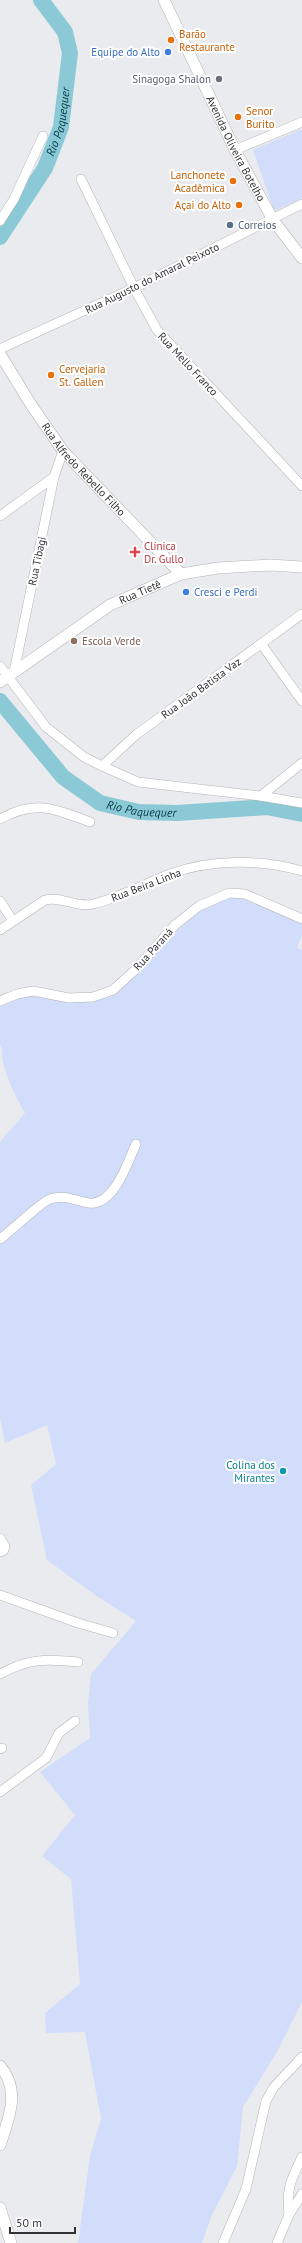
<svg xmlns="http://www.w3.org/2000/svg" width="302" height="2243" font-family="'PT Sans',sans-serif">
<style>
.green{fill:#d1ddfa}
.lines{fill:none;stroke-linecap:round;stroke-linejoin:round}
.river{stroke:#8bc9d6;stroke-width:16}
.minor-casing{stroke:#b3b4b6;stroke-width:10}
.major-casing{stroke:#b3b4b6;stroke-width:12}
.minor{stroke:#fff;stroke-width:9}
.major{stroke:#fff;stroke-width:11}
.food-dot{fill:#e8710a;stroke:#fff;stroke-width:1.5}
.shop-dot{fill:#3f7fe0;stroke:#fff;stroke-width:1.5}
.worship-dot{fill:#6b7280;stroke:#fff;stroke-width:1.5}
.service-dot{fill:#5c6f8a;stroke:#fff;stroke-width:1.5}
.health-dot{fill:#e0444e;stroke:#fff;stroke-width:1.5}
.education-dot{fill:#8d6e63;stroke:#fff;stroke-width:1.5}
.culture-dot{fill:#0f9aa8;stroke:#fff;stroke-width:1.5}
.labels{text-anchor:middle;stroke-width:4;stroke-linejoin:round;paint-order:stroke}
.food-label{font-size:11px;fill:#c56008;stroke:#fff;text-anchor:start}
.shop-label{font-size:11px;fill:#366cbe;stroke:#fff;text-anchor:end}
.worship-label{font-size:11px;fill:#5b616d;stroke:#fff;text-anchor:end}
.street-label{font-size:11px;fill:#323234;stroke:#fff}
.service-label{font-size:11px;fill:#4e5e75;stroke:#fff;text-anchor:start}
.health-label{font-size:11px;fill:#be3a42;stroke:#fff;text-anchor:start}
.education-label{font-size:11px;fill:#785e54;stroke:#fff;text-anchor:start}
.culture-label{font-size:11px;fill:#0d838f;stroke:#fff;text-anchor:end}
.water-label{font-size:12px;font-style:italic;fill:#003d46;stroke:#fff}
</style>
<rect width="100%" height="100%" fill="#eaebee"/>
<g class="green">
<path d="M302,129V198L274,211L253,150Z"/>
<path d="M238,897L302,923V935L297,948L302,950V2002L277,2052L243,2107L237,2166L211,2217L202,2243H78L90,2156L101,2119L85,2032L46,2033L45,2013L80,1984L71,1879L42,1856L75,1815L40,1772L90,1738L88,1703L91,1674L136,1621L98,1597L47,1560L31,1485L56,1464L47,1425L5,1443L0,1418V1142L25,1113C16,1098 0,1066 2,1049L0,1045V1006L19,996L40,994L93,993L114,986L200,911L218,899Z"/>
</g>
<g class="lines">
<g class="river">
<path id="s1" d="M0,237L45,168L61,127L70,53L65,32L41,0"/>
<path id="s2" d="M0,701L63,777L100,803L139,812L177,813L267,807L302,814"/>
</g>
<g class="minor-casing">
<g id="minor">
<path d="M235,150L302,122"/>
<path d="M81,179L134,288L157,330L302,486"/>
<path d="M0,221L14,199L43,136"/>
<path d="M0,349L134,288L302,204"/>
<path d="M0,516L54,477"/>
<path d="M262,645L302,701"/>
<path d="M0,666L46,727L84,757L102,766L138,782L261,796L302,803"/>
<path d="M14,672L54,477L63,451"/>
<path d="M102,766L137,734L302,614"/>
<path d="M261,796L302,763"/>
<path d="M0,819C36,799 54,809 90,822"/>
<path d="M0,901L13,921"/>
<path d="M0,930L45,900C61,896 77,908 93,904C119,898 144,884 170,874C209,859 261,859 302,871"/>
<path d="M0,1001L17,994L33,991L69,998L93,997L113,990L135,970L175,925L199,906L229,893L245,894L302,919"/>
<path d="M0,1239C10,1232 41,1202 50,1199C65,1194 75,1201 89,1203C114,1206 128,1162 136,1144"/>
<path d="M0,1538L5,1546L4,1550L0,1552"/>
<path d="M0,1595L78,1623L113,1633"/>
<path d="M0,1674C29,1658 47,1659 78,1662"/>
<path d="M0,1749L2,1748"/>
<path d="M0,1792L46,1758L59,1733L75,1721"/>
<path d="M289,2215C286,2188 291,2180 302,2157"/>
<path d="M223,2243L246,2189L266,2101L274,2087L302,2057"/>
<path d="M277,2243L289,2215L302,2194"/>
</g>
</g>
<g class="major-casing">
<g id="major">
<path id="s3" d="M164,0L235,150L273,220L302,258"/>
<path id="s4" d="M0,354L30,403L63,451L181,574"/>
<path id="s5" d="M0,682L110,605L181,574L218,568L270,565L302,567"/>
<path d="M0,2066C21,2090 9,2118 0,2145"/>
<path d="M0,2208L11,2243"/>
</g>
</g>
<use href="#minor" class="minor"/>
<use href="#major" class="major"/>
</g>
<g class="food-dot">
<circle cx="171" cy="40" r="4"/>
<circle cx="238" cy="117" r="4"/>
<circle cx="233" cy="181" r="4"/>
<circle cx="239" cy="205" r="4"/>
<circle cx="51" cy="375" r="4"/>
</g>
<g class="shop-dot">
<circle cx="168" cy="52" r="4"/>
<circle cx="186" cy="592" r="4"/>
</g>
<circle class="worship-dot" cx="219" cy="79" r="4"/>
<circle class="service-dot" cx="230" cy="225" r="4"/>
<path class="health-dot" d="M133 546h4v4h4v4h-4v4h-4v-4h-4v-4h4z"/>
<circle class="education-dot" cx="74" cy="641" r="4"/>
<circle class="culture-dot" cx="283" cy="1471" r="4"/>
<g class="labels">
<g class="food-label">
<text x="179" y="38">Barão<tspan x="179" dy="13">Restaurante</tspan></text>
<text x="246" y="115">Senor<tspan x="246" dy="13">Burito</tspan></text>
<text x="225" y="179" text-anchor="end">Lanchonete<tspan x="225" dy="13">Acadêmica</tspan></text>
<text x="231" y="209" text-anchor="end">Açai do Alto</text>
<text x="59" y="373">Cervejaria<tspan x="59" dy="13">St. Gallen</tspan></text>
</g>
<g class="shop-label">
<text x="160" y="56">Equipe do Alto</text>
<text x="194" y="596" text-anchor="start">Cresci e Perdi</text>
</g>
<g class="worship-label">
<text x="211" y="83">Sinagoga Shalon</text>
</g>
<g class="street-label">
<text dy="4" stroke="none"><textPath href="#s3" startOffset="165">Avenida Oliveira Botelho</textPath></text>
<text transform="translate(152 278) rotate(-26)" y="4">Rua Augusto do Amaral Peixoto</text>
<text transform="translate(188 364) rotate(47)" y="4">Rua Mello Franco</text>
<text dy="4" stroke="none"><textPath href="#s4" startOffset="143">Rua Alfredo Rebello Filho</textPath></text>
<text transform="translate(37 561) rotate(-78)" y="4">Rua Tibagi</text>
<text dy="4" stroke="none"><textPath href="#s5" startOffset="167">Rua Tietê</textPath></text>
<text transform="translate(201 688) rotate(-36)" y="4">Rua João Batista Vaz</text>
<text transform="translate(146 885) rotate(-21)" y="4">Rua Beira Linha</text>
<text transform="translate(153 949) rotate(-48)" y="4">Rua Paraná</text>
</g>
<g class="service-label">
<text x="238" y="229">Correios</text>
</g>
<g class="health-label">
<text x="144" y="550">Clínica<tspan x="144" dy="13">Dr. Gullo</tspan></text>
</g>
<g class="education-label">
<text x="82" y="645">Escola Verde</text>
</g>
<g class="culture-label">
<text x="275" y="1469">Colina dos<tspan x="275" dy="13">Mirantes</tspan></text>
</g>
<g class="water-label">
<text dy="4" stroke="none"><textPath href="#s1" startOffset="131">Rio Paquequer</textPath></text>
<text dy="4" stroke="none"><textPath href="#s2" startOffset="186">Rio Paquequer</textPath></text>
</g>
</g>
<path d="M10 2227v6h65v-6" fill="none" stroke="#323234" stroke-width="2"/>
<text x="16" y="2227" font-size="12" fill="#323234" stroke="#ffffff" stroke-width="3" paint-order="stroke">50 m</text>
</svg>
